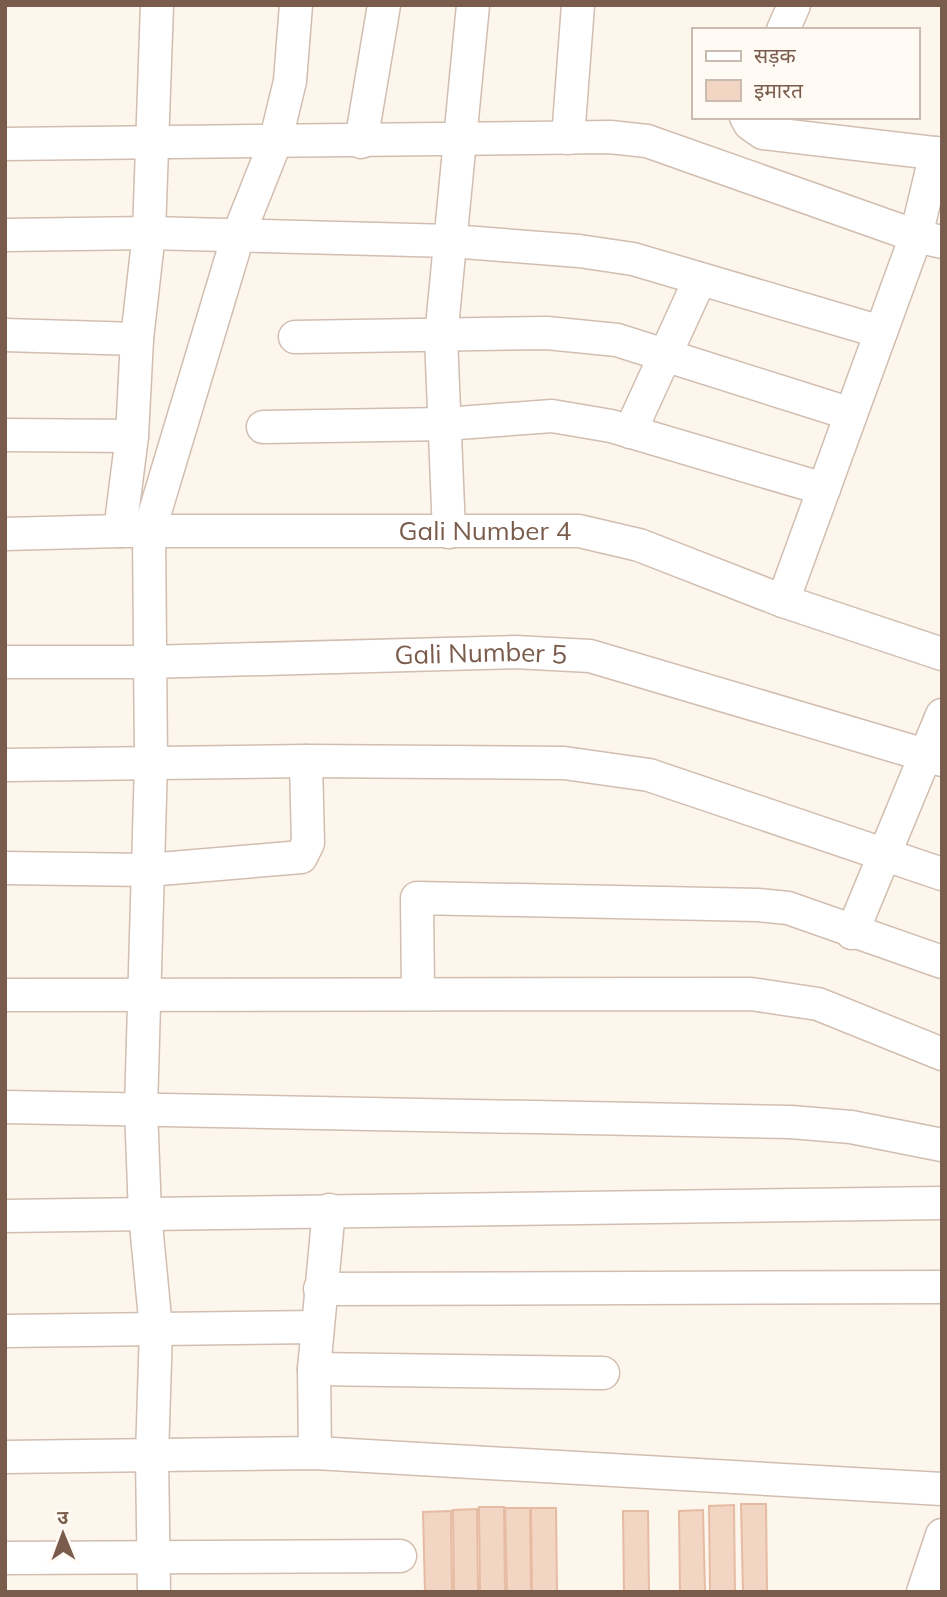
<svg xmlns="http://www.w3.org/2000/svg" width="947" height="1597" font-family="Mulish,'Noto Sans Devanagari',sans-serif">
<style>
.building{fill:#f3d5c3;stroke:#e6bba3;stroke-width:2}
.lines{fill:none;stroke-linecap:round;stroke-linejoin:round}
.minor-casing{stroke:#d1beb0;stroke-width:35}
.minor{stroke:#fff;stroke-width:32}
.labels{text-anchor:middle;stroke-width:7;stroke-linejoin:round;paint-order:stroke}
.street-label{font-size:26px;fill:#7a5c4d;stroke:#fffaf3}
</style>
<rect width="100%" height="100%" fill="#fdf6ec"/>
<g class="building">
<path d="M741,1504H766L767,1592H743Z"/>
<path d="M734,1505L735,1592H710L709,1506Z"/>
<path d="M479,1507H504L505,1592H480Z"/>
<path d="M505,1508H530L531,1592H507Z"/>
<path d="M531,1508H556L557,1592H532Z"/>
<path d="M477,1509L478,1592H454L453,1510Z"/>
<path d="M703,1510L705,1592H680L679,1511Z"/>
<path d="M451,1511L452,1592H425L423,1512Z"/>
<path d="M623,1511H648L649,1592H624Z"/>
</g>
<g class="lines">
<g class="minor-casing">
<g id="minor">
<path d="M783,30L794,5"/>
<path d="M746,117L750,124L763,133L942,154"/>
<path d="M568,138L578,5"/>
<path d="M361,142L384,5"/>
<path d="M5,144L610,137L647,141L916,236L942,242"/>
<path d="M5,235L149,233L451,241L579,251L633,259L881,332"/>
<path d="M5,335L137,339"/>
<path d="M295,337L547,333L617,340L851,414"/>
<path d="M263,427L445,424L552,416L611,426L824,489"/>
<path d="M630,432L700,279"/>
<path d="M5,435L132,436"/>
<path d="M120,531L132,436L137,339L149,233L157,5"/>
<path d="M449,532L441,337L473,5"/>
<path id="s1" d="M5,534L120,531H579L639,545L783,601L942,654"/>
<path d="M783,601L916,236L936,153"/>
<path id="s2" d="M5,662H149L515,652L590,656L942,760"/>
<path d="M5,765L306,761L564,763L649,775L942,874"/>
<path d="M5,868L148,870L301,857L308,843L306,761"/>
<path d="M852,933L942,715"/>
<path d="M418,994L417,898L758,905L788,908L942,962"/>
<path d="M5,995L751,994L818,1004L942,1054"/>
<path d="M5,1107L791,1122L851,1127L942,1145"/>
<path d="M5,1216L942,1203"/>
<path d="M320,1289L942,1287"/>
<path d="M5,1331L317,1327"/>
<path d="M314,1369L603,1373"/>
<path d="M315,1453L314,1369L329,1210"/>
<path d="M5,1457L315,1453L942,1489"/>
<path d="M5,1558L400,1556"/>
<path d="M154,1592L152,1456L156,1329L145,1214L141,1109L151,763L149,532L238,236L275,143L290,81L296,5"/>
<path d="M923,1592L942,1535"/>
</g>
</g>
<use href="#minor" class="minor"/>
</g>
<g class="labels">
<g class="street-label">
<text dy="9" stroke="none"><textPath href="#s1" startOffset="480">Gali Number 4</textPath></text>
<text dy="9" stroke="none"><textPath href="#s2" startOffset="476">Gali Number 5</textPath></text>
</g>
</g>
<rect width="947" height="1597" fill="none" stroke="#7a5c4d" stroke-width="14"/>
<rect x="692" y="28" width="228" height="91" fill="#fffaf3" stroke="#cabbb1" stroke-width="2"/>
<rect x="706" y="51" width="35" height="10" fill="#ffffff" stroke="#cabbb1" stroke-width="2"/>
<text x="754" y="63" font-size="21" fill="#7a5c4d">सड़क</text>
<rect x="706" y="80" width="35" height="21" fill="#f3d5c3" stroke="#cabbb1" stroke-width="2"/>
<text x="754" y="98" font-size="21" fill="#7a5c4d">इमारत</text>
<g transform="translate(63 1534) rotate(359)" stroke="#fffaf3" stroke-width="5" paint-order="stroke">
<path d="M0-5L12 26L0 18L-12 26Z" fill="#7a5c4d"/>
<text y="-10" font-size="19" font-weight="bold" text-anchor="middle" fill="#7a5c4d">उ</text>
</g>
</svg>
